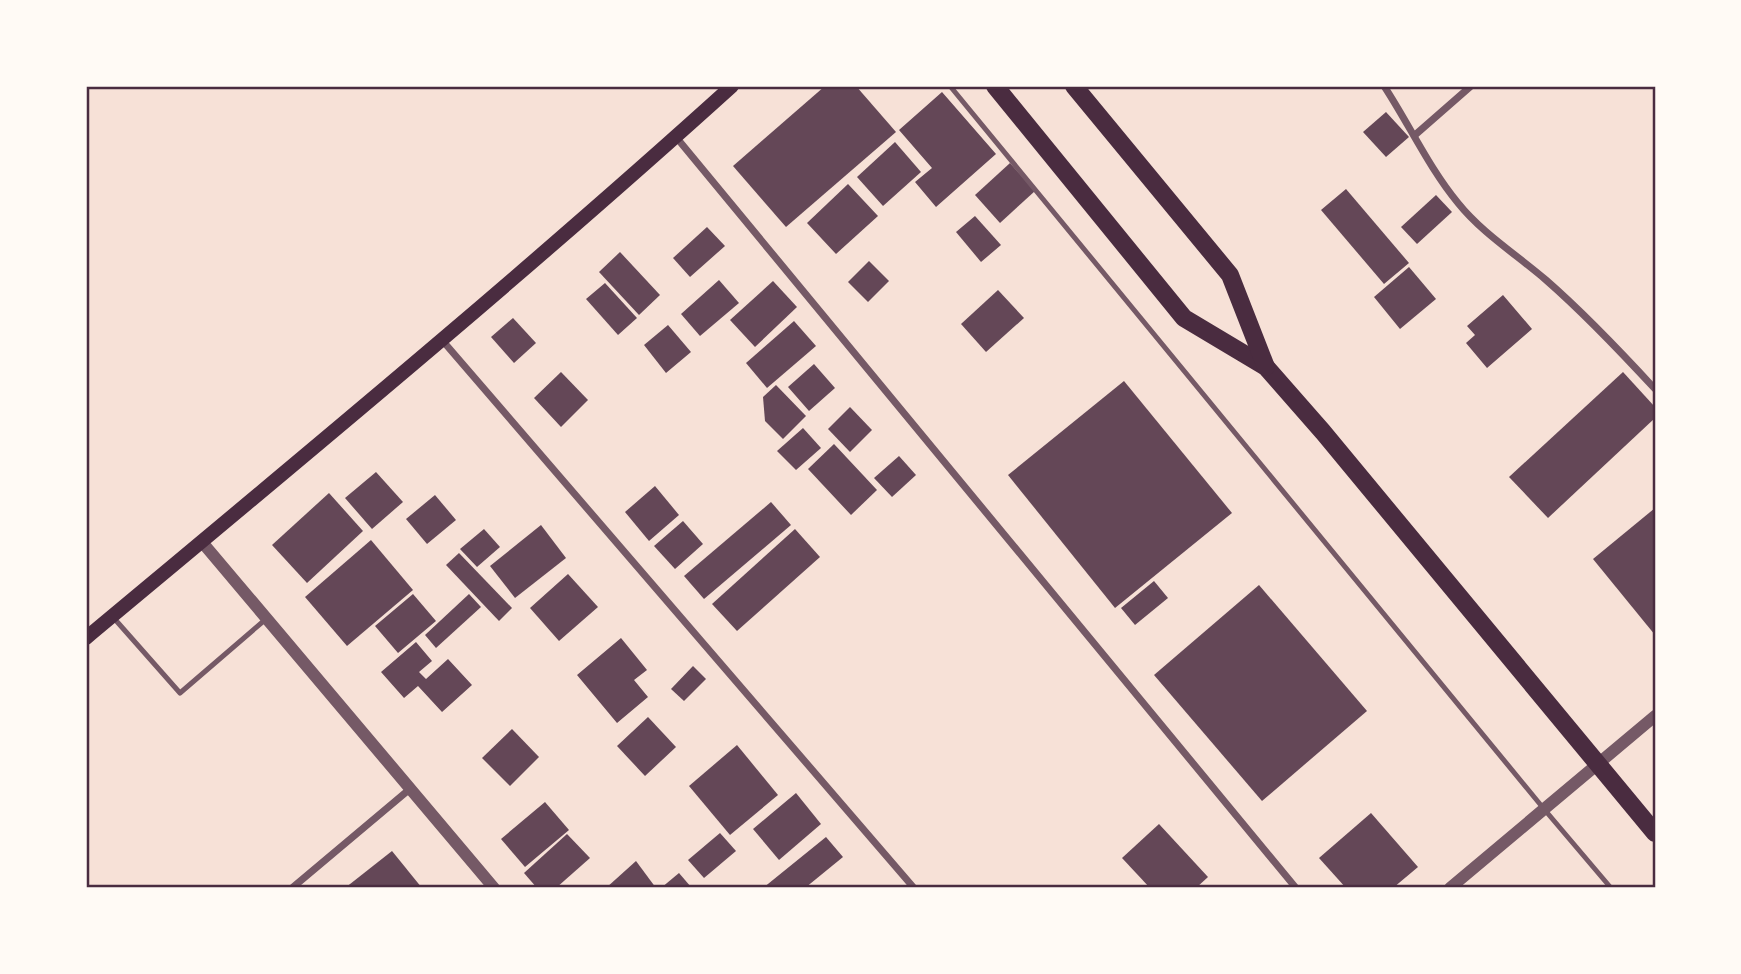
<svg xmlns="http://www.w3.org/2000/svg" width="1741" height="974" font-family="'Archivo Narrow',sans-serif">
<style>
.building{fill:#644757}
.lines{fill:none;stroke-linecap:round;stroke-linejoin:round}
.service{stroke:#755966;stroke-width:5}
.minor{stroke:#755966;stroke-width:7}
.tertiary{stroke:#755966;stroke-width:12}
.secondary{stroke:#4a2c40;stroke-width:14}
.primary{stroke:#4a2c40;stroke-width:18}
.neatline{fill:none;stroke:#4a2c40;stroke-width:2.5}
</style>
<rect width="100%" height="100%" fill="#f7e1d7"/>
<g class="building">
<path d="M825,86H856L896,132L786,227L733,166Z"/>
<path d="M942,92L996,154L936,207L915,182L932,168L899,130Z"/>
<path d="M1386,112L1409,137L1386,157L1363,132Z"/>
<path d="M895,142L921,172L883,206L857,177Z"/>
<path d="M1010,163L1035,191L1000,223L975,195Z"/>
<path d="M848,184L878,216L836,254L807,223Z"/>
<path d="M1346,189L1409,263L1384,284L1321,210Z"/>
<path d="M1436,195L1452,212L1417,244L1401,227Z"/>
<path d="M975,216L1001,245L981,262L956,232Z"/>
<path d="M707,227L725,246L690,277L673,258Z"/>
<path d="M620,252L660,295L639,315L599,272Z"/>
<path d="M869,261L889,281L868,302L848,282Z"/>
<path d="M1409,267L1436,299L1400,329L1374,297Z"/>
<path d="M719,280L739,303L700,336L681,314Z"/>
<path d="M773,281L797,307L755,347L730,320Z"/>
<path d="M605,283L637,318L618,335L586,299Z"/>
<path d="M998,290L1024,318L986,352L961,324Z"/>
<path d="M1503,295L1532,329L1487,368L1466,343L1475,335L1467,326Z"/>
<path d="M513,318L536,343L514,363L491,337Z"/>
<path d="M794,321L816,346L767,388L746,363Z"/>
<path d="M668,325L691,352L666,373L644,345Z"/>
<path d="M814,364L835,388L809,411L788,387Z"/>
<path d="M561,372L588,400L561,427L534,398Z"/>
<path d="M1623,372L1655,407V418L1548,518L1509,477Z"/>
<path d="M1124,381L1232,513L1115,608L1008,475Z"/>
<path d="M776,385L806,416L783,439L765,421L763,397Z"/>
<path d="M850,407L872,430L850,452L828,429Z"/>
<path d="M803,428L821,448L796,470L777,451Z"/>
<path d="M834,444L877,490L851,515L808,469Z"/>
<path d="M899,456L916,475L892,497L874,478Z"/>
<path d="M376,472L403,502L372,529L345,498Z"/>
<path d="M655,486L679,515L649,541L625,512Z"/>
<path d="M329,493L363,531L307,583L272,545Z"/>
<path d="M435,495L456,520L427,544L406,519Z"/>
<path d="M771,502L791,525L704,599L684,576Z"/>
<path d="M1655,508V635L1593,559Z"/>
<path d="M683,521L703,544L675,569L654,546Z"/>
<path d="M541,525L566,558L515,598L490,566Z"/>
<path d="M484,529L500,547L477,567L460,549Z"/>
<path d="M795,529L820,557L737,631L712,604Z"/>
<path d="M371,540L413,590L347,646L305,597Z"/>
<path d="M459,553L512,608L499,621L446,565Z"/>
<path d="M568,574L598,607L559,641L530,608Z"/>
<path d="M1154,581L1168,598L1135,625L1121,608Z"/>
<path d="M1259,585L1367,711L1262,801L1154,675Z"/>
<path d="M413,594L436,621L398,653L375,626Z"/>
<path d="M469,594L481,607L436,648L425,635Z"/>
<path d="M621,638L647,670L634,680L648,697L617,723L577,675Z"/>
<path d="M416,642L432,661L419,672L426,679L448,659L472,685L442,712L418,686L404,698L381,672Z"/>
<path d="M693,666L706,679L684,701L671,689Z"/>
<path d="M648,717L676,747L645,776L617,746Z"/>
<path d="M512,729L539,757L510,786L482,758Z"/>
<path d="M737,745L778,795L730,835L689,786Z"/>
<path d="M796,793L821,824L779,860L753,829Z"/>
<path d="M545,802L569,830L525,867L501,839Z"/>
<path d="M1371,813L1418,867L1393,888H1346L1319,858Z"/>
<path d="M1159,824L1208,877L1196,888H1150L1122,858Z"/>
<path d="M720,833L736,851L704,878L688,860Z"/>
<path d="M567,834L590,858L556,888H537L524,873Z"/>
<path d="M826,837L843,857L805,888H763Z"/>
<path d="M392,851L422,888H345Z"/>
<path d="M636,861L656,888H606Z"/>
<path d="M679,873L691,887L689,888H661Z"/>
</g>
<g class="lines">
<g class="service">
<path d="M950,86L1544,809L1611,888"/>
<path d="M112,616L180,693L266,619"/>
</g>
<g class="minor">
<path d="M1384,86C1409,124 1429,168 1458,203C1482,233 1517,255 1546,280C1585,314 1620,351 1655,389"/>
<path d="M1415,135L1471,86"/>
<path d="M676,137L1296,888"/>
<path d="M442,340L914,888"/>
<path d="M292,888L411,788"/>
</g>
<g class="tertiary">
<path d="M202,542L494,888"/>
<path d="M1450,888L1655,716"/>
</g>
<path class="secondary" d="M86,638C303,457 522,276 732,86"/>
<g class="primary">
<path d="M995,86L1184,318L1266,367L1323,432L1655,833"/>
<path d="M1074,86L1230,275L1266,367"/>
</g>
</g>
<rect width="1741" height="974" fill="none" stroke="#fffaf5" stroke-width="175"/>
<rect x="88" y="88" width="1566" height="798" class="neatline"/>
</svg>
